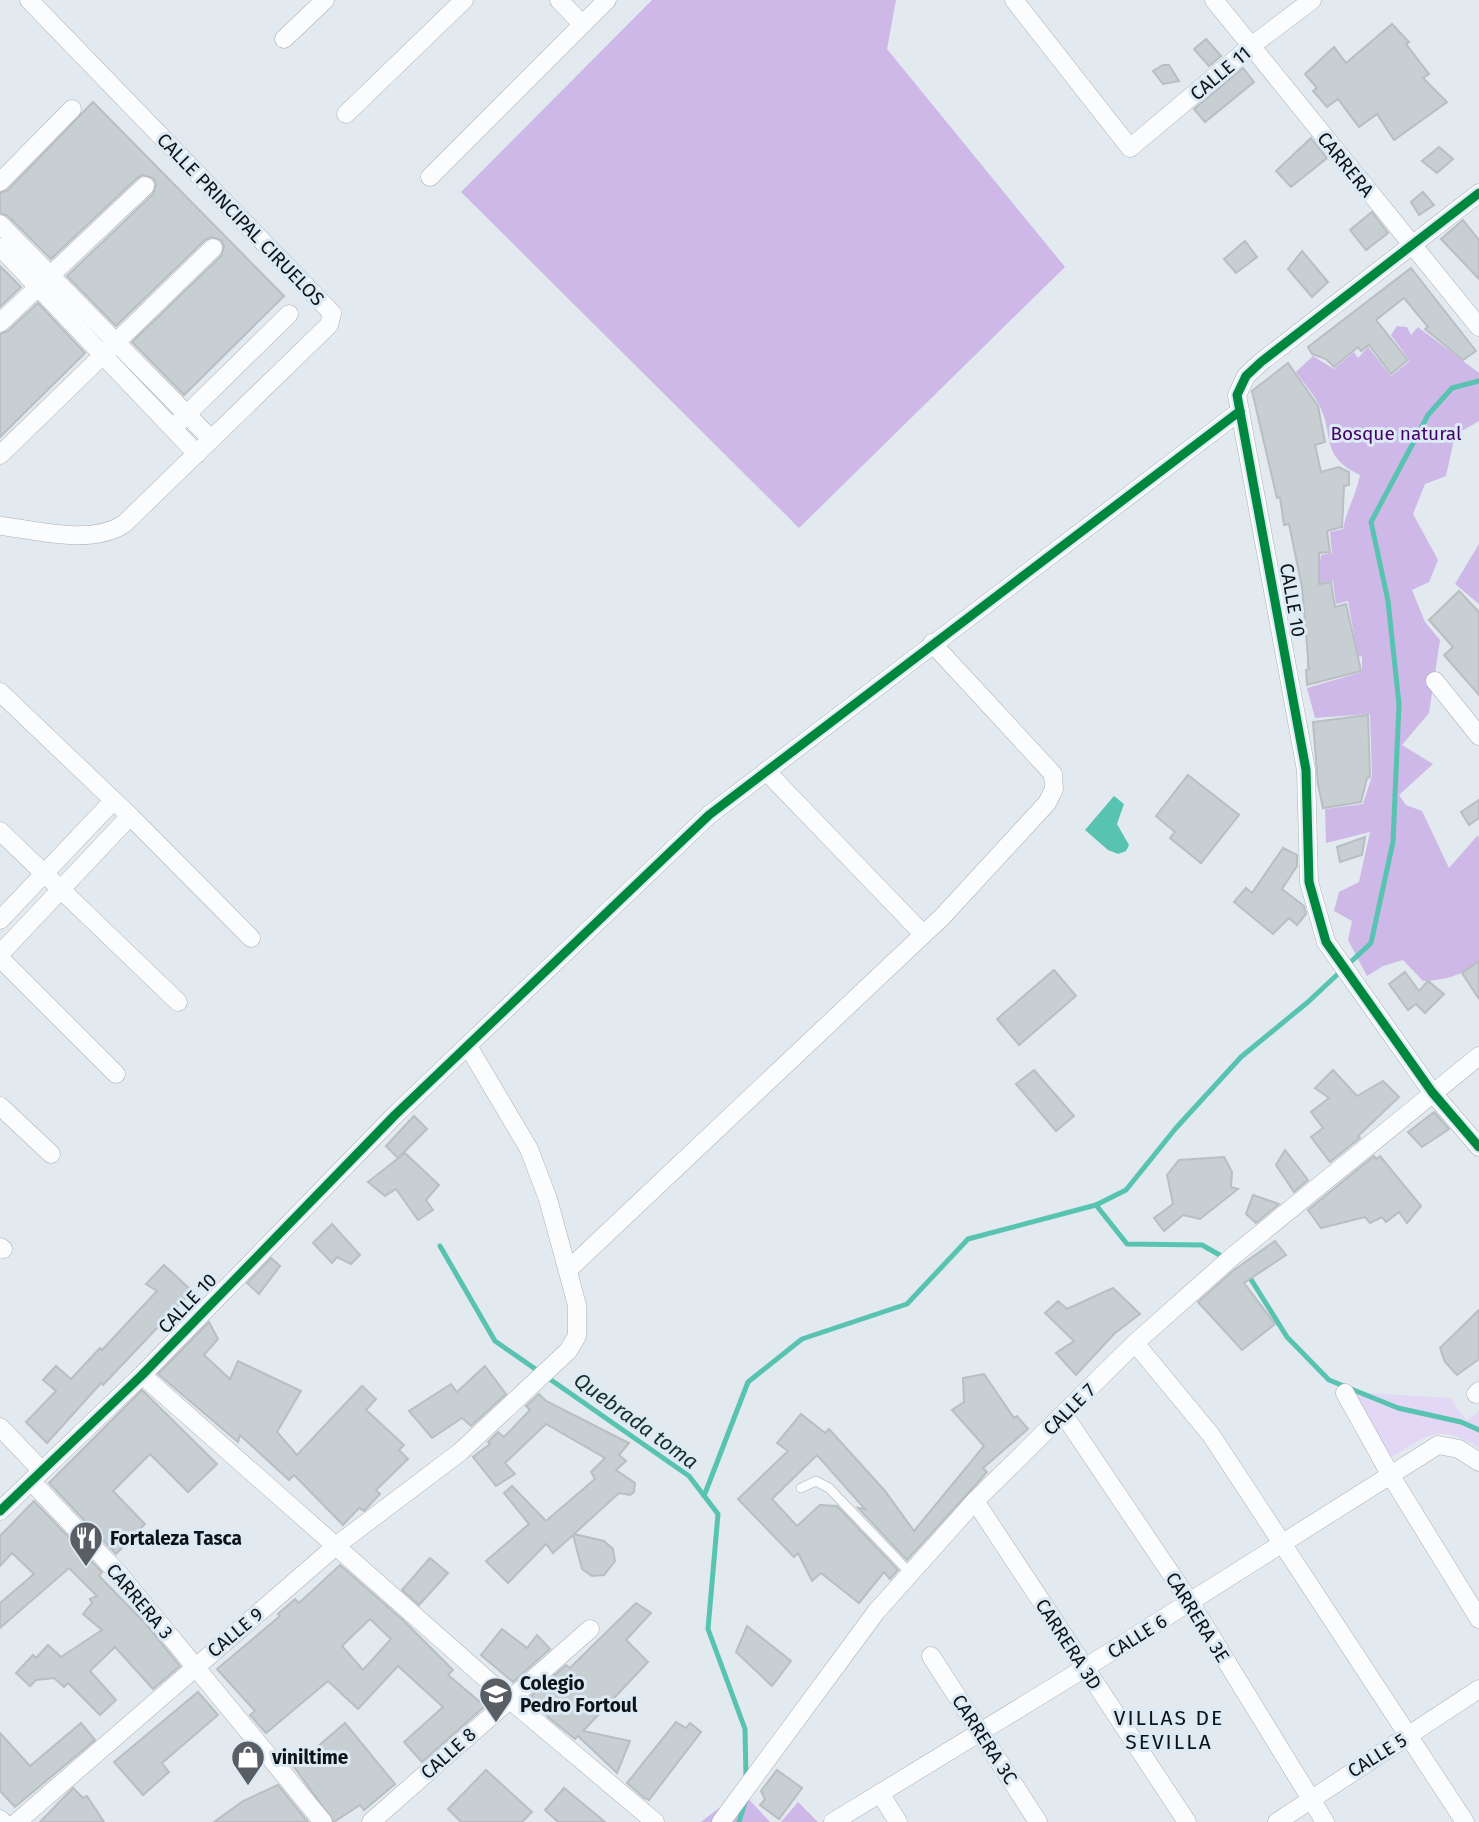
<svg xmlns="http://www.w3.org/2000/svg" width="1479" height="1822" font-family="'Fira Sans',sans-serif">
<style>
.green{fill:#e2d7f4}
.forest{fill:#cdb8e8}
.water{fill:#58c3b1}
.lines{fill:none;stroke-linecap:round;stroke-linejoin:round}
.stream{stroke:#58c3b1;stroke-width:5}
.building{fill:#c8cfd3;stroke:#b8bec1;stroke-width:2;fill-rule:evenodd}
.lane-casing{stroke:#acb1b6;stroke-width:10}
.street-casing{stroke:#acb1b6;stroke-width:19}
.lane{stroke:#fbfcfd;stroke-width:9}
.street{stroke:#fbfcfd;stroke-width:18}
.cycleway-casing{stroke:#dceaf5;stroke-width:13}
.cycleway{stroke:#00873e;stroke-width:9}
.labels{text-anchor:middle;stroke-width:6;stroke-linejoin:round;paint-order:stroke}
.street-label{font-size:19px;fill:#0e1317;stroke:#dceaf5}
.park-label{font-size:19px;fill:#450168;stroke:#dceaf5}
.poi-label{font-size:19px;font-weight:bold;fill:#0e1317;stroke:#dceaf5;text-anchor:start}
.water-label{font-size:21px;font-style:italic;fill:#192f29;stroke:#dceaf5}
.neighbourhood-label{font-size:21px;letter-spacing:2px;fill:#0e1317;stroke:#dceaf5}
</style>
<rect width="100%" height="100%" fill="#e2e9ef"/>
<path class="green" d="M1349,1392L1450,1398L1467,1421L1479,1411V1448C1435,1421 1428,1437 1387,1459Z"/>
<g class="forest">
<path d="M652,0H896L887,49L1065,267L799,528L461,192Z"/>
<path d="M1397,326L1407,327L1411,335L1418,327L1479,373V421L1455,435L1446,476L1425,484L1413,514L1438,560L1429,582L1412,590L1425,622L1440,640L1429,713L1402,745L1433,764L1399,795L1406,805L1422,811L1449,868L1478,835L1479,839V962C1462,975 1443,981 1423,981L1403,960L1383,966L1367,976L1348,940L1352,921L1334,911L1339,892L1359,882L1370,832L1326,843L1325,809L1363,804L1372,776L1370,714L1315,718L1307,688L1362,672V656L1307,668V650L1354,635L1348,601L1336,604L1333,581L1301,585L1297,564L1320,562L1321,555L1332,553L1330,532L1343,529C1347,509 1356,495 1360,475C1318,455 1336,435 1318,403C1312,392 1303,382 1296,372L1313,356L1334,369L1354,352L1358,358L1368,347L1391,376L1410,361L1391,335Z"/>
<path d="M1479,544V604L1455,584Z"/>
<path d="M741,1791L770,1822H701Z"/>
<path d="M798,1802L818,1822H781Z"/>
</g>
<path class="water" d="M1114,796L1124,804L1117,824L1129,845L1126,851L1118,854L1108,850L1085,830Z"/>
<g class="lines">
<g class="stream">
<path d="M1096,1205L1127,1244L1202,1245L1225,1258"/>
<path d="M440,1246L495,1341L689,1476L718,1514L708,1629L745,1729L746,1778"/>
<path d="M1247,1273L1287,1337L1329,1380L1398,1408L1461,1422L1479,1430"/>
<path d="M704,1496L748,1382L802,1339L907,1304L968,1239L1096,1205L1126,1190L1176,1128L1241,1057L1308,1002L1371,943L1393,842L1399,704L1388,601L1371,522L1428,415L1452,388L1479,381"/>
<path d="M739,1822L746,1799"/>
</g>
</g>
<g class="building">
<path d="M1392,24L1409,42L1406,44L1429,74L1423,78L1447,102L1394,140L1377,114L1359,127L1338,99L1327,107L1313,91L1317,88L1305,74L1334,47L1346,63Z"/>
<path d="M1206,39L1221,56L1209,66L1194,49Z"/>
<path d="M1163,65H1169L1179,81L1163,84L1153,71Z"/>
<path d="M1243,68L1254,82L1205,122L1194,109Z"/>
<path d="M93,102L284,296L184,395L132,342L221,256L224,246L221,240L211,237L205,240L116,326L67,276L153,194L156,184L153,178L143,175L137,178L51,259L8,216L0,213V193L8,190Z"/>
<path d="M1311,138L1327,158L1291,187L1276,171Z"/>
<path d="M1439,147L1453,159L1437,173L1422,161Z"/>
<path d="M1423,192L1434,205L1419,215L1411,202Z"/>
<path d="M1372,212L1388,233L1366,250L1350,230Z"/>
<path d="M1463,220L1479,240V279L1441,239Z"/>
<path d="M1245,241L1257,257L1236,273L1224,259Z"/>
<path d="M1302,251L1328,282L1312,297L1288,269Z"/>
<path d="M0,266L21,287L0,307Z"/>
<path d="M1411,268L1476,351L1463,360L1425,329L1428,327L1404,298L1376,320L1408,360L1391,374L1369,345L1361,351L1358,347L1334,367L1326,359L1312,354L1308,347Z"/>
<path d="M38,303L85,353L0,437V334L8,331Z"/>
<path d="M1288,363L1318,406L1325,442L1315,445L1321,472L1339,467L1349,472V485L1344,486L1342,527L1327,531L1330,552L1319,553V584L1331,582L1335,607L1346,604L1361,671L1307,685L1306,670L1309,669L1302,587L1289,524L1284,525L1280,497L1277,498L1252,391Z"/>
<path d="M1459,591L1479,612V695L1444,655L1453,647L1429,620Z"/>
<path d="M1368,715L1370,777L1367,778L1361,802L1323,808L1318,784L1313,722Z"/>
<path d="M1188,775L1239,815L1201,863L1170,838L1175,832L1156,816Z"/>
<path d="M1479,800V818L1469,825L1461,812Z"/>
<path d="M1365,837L1362,855L1340,862L1337,847Z"/>
<path d="M1283,848L1297,855V866L1282,889L1304,906L1306,914L1297,925L1289,918L1273,934L1234,902L1246,888L1252,893Z"/>
<path d="M1479,961V999L1462,973Z"/>
<path d="M1054,970L1076,996L1019,1045L997,1019Z"/>
<path d="M1405,972L1419,991L1428,981L1444,994L1425,1013L1416,1004L1408,1010L1389,984Z"/>
<path d="M1034,1070L1074,1116L1056,1131L1016,1084Z"/>
<path d="M1333,1070L1357,1096L1383,1081L1399,1097L1358,1136L1360,1138L1330,1162L1311,1137L1323,1128L1311,1112L1329,1098L1315,1088Z"/>
<path d="M1434,1112L1449,1129L1422,1147L1408,1132Z"/>
<path d="M414,1116L427,1129L398,1158L386,1146Z"/>
<path d="M1285,1150L1308,1180L1294,1192L1276,1165Z"/>
<path d="M405,1153L439,1185L426,1200L433,1210L418,1220L396,1189L385,1196L368,1182Z"/>
<path d="M1374,1156L1376,1159L1380,1156L1421,1206L1407,1223L1399,1212L1386,1222L1382,1217L1370,1223L1365,1217L1321,1228L1308,1210Z"/>
<path d="M1224,1157L1232,1172L1231,1187L1238,1189L1200,1219L1183,1215L1164,1231L1154,1218L1173,1204L1167,1175L1179,1160Z"/>
<path d="M1253,1195L1279,1204L1256,1223L1246,1214Z"/>
<path d="M332,1224L360,1255L351,1264L337,1257L332,1263L313,1243Z"/>
<path d="M1275,1241L1286,1255L1244,1283L1275,1324L1242,1350L1198,1302L1234,1270Z"/>
<path d="M271,1258L280,1266L259,1294L247,1283Z"/>
<path d="M164,1265L192,1291L103,1385L101,1383L47,1443L26,1422L56,1391L43,1380L56,1366L71,1379L100,1348L102,1350L157,1291L146,1284Z"/>
<path d="M1113,1288L1140,1314L1115,1333L1076,1375L1056,1353L1074,1341L1045,1313L1058,1301L1067,1309Z"/>
<path d="M1479,1310V1359L1457,1375L1445,1362L1440,1348Z"/>
<path d="M209,1322L218,1339L204,1355L230,1379L238,1361L301,1391L277,1432L297,1455L362,1386L376,1399L366,1410L404,1445L399,1450L408,1459L376,1490L380,1494L364,1511L359,1508L343,1525L294,1475L289,1480L240,1435L238,1442L158,1374Z"/>
<path d="M485,1366L506,1394L471,1426L462,1418L432,1438L409,1411L451,1384L457,1392Z"/>
<path d="M984,1374L1014,1418L1017,1416L1028,1429L983,1468L987,1472L981,1479L907,1560L858,1508L865,1509L817,1455L772,1499L797,1526L820,1505L837,1506L898,1570L890,1579L884,1572L859,1603L821,1573L812,1581L798,1553L794,1557L738,1499L788,1451L777,1443L801,1414L825,1433L829,1429L885,1491L914,1531L984,1446L952,1410L964,1402L963,1378Z"/>
<path d="M142,1390L217,1464L188,1492L150,1454L113,1491L145,1524L116,1554L49,1483Z"/>
<path d="M539,1394L546,1401L629,1443L619,1455L626,1461L616,1470L635,1483L634,1492L630,1495L619,1493L574,1534L604,1541L613,1549L615,1561L604,1575L592,1576L582,1569L573,1535L553,1553L546,1544L508,1583L486,1561L529,1524L504,1493L512,1486L546,1521L595,1479L591,1472L605,1458L546,1424L505,1463L515,1474L496,1486L473,1457L490,1444L488,1442L498,1432L504,1437L530,1410L526,1406Z"/>
<path d="M34,1501L102,1572L99,1576L145,1623L180,1666L153,1689L115,1647L90,1671L116,1700L100,1715L68,1683L64,1687L54,1678L36,1680L30,1686L16,1673L33,1655L36,1658L48,1645L61,1657L102,1630L83,1614L92,1603L90,1599L97,1596L69,1568L0,1628V1603L34,1574L12,1553L0,1566V1536Z"/>
<path d="M430,1558L448,1573L419,1605L402,1590Z"/>
<path d="M340,1565L404,1621L453,1670L448,1675L485,1706L422,1762L404,1742L443,1707L398,1666L358,1709L328,1681L266,1733L250,1715L255,1711L217,1669L280,1616L278,1614L295,1599L299,1603ZM370,1619L391,1639L363,1670L342,1646Z"/>
<path d="M636,1603L651,1613L626,1640L648,1662L583,1731L630,1741L617,1773L578,1736L575,1739L549,1718L531,1696L566,1665L570,1668Z"/>
<path d="M747,1626L791,1661L772,1686L736,1652Z"/>
<path d="M502,1629L527,1648L537,1635L550,1649L513,1682L481,1655Z"/>
<path d="M198,1692L218,1715L162,1763L169,1772L143,1795L114,1762Z"/>
<path d="M676,1722L686,1728L690,1723L701,1732L649,1800L644,1798L627,1783Z"/>
<path d="M81,1723L95,1740L15,1807L0,1791V1733L30,1766Z"/>
<path d="M345,1723L395,1784L364,1810L360,1805L334,1822L294,1767Z"/>
<path d="M486,1770L532,1812L522,1822H461L448,1809Z"/>
<path d="M777,1770L802,1788L779,1819L760,1805L765,1799L761,1791Z"/>
<path d="M278,1785L308,1822H214L243,1801Z"/>
<path d="M73,1788L83,1798L87,1796L104,1822H40Z"/>
<path d="M564,1788L605,1822H558L545,1810Z"/>
</g>
<g class="lines">
<g class="lane-casing">
<path id="lane" d="M801,1488L816,1481L829,1488L911,1574"/>
</g>
<g class="street-casing">
<g id="street">
<path d="M559,0L582,24"/>
<path d="M1014,0L1130,148L1250,47L1312,0"/>
<path d="M1214,0L1479,327"/>
<path d="M284,39L325,0"/>
<path d="M346,114L464,0"/>
<path d="M430,177L607,0"/>
<path d="M0,182L72,109"/>
<path d="M1479,193L1261,362L1246,376L1237,395L1306,770L1309,882L1326,942L1432,1092L1479,1147"/>
<path d="M0,224L211,439"/>
<path d="M0,247L197,454"/>
<path d="M0,323L145,186"/>
<path d="M179,422L289,314"/>
<path d="M0,455L213,248"/>
<path d="M0,526C39,530 90,546 124,524L329,325L332,313L29,0"/>
<path d="M1435,681L1479,736"/>
<path d="M0,692L130,816L251,938"/>
<path d="M766,771L923,934"/>
<path d="M0,831L178,1002"/>
<path d="M0,920L113,801"/>
<path d="M0,954L130,816"/>
<path d="M0,958L116,1074"/>
<path d="M0,1106L51,1154"/>
<path d="M0,1247L3,1249"/>
<path d="M569,1269L943,916L1047,803L1054,789L1053,774L932,643"/>
<path d="M1135,1343L1211,1435L1465,1822"/>
<path d="M142,1375L509,1699L655,1822"/>
<path d="M1345,1393L1391,1476L1479,1619"/>
<path d="M1476,1394L1479,1391"/>
<path d="M1064,1415L1190,1602L1325,1822"/>
<path d="M0,1427L42,1471"/>
<path d="M31,1481L118,1573L323,1822"/>
<path d="M975,1501L1187,1822"/>
<path d="M0,1511L142,1375L395,1115L709,815L1240,411"/>
<path d="M931,1656L1038,1822"/>
<path d="M880,1793L898,1822"/>
<path d="M0,1819L3,1822"/>
<path d="M17,1822L337,1545L460,1452L568,1351L577,1336V1305L548,1199L529,1149L468,1046"/>
<path d="M371,1822L590,1629"/>
<path d="M721,1822L876,1612L975,1501L1135,1343L1233,1256L1479,1056"/>
<path d="M833,1822L1085,1668L1438,1445L1459,1449L1479,1462"/>
<path d="M1277,1822L1479,1689"/>
</g>
</g>
<use href="#lane" class="lane"/>
<use href="#street" class="street"/>
<g class="cycleway-casing">
<g id="cycleway">
<path d="M1479,193L1261,362L1246,376L1237,395L1306,770L1309,882L1326,942L1432,1092L1479,1147"/>
<path d="M0,1511L142,1375L395,1115L709,815L1240,411"/>
</g>
</g>
<use href="#cycleway" class="cycleway"/>
</g>
<defs>
<g id="restaurant-pin" transform="scale(1.75)"><path d="M0 17L-7.5 6A9.5 9.5 0 1 1 7.5 6Z" fill="#585e63" stroke="#dceaf5"/><path d="M-5-6h1v4h1v-4h1v4h1v-4h1v5L-1.5 .5V6h-2V.5L-5-1ZM5-6V6H3V1.5H1.5Q1.5-4 5-6Z" fill="#fff"/></g>
<g id="school-pin" transform="scale(1.75)"><path d="M0 17L-7.5 6A9.5 9.5 0 1 1 7.5 6Z" fill="#585e63" stroke="#dceaf5"/><path d="M0-5L7-2L0 1L-7-2ZM-4 1L0 2.5L4 1V4Q0 6-4 4Z" fill="#fff"/></g>
<g id="shop-pin" transform="scale(1.75)"><path d="M0 17L-7.5 6A9.5 9.5 0 1 1 7.5 6Z" fill="#585e63" stroke="#dceaf5"/><path d="M-5-2.5h2.3a2.7 3.5 0 0 1 5.4 0H5L5.5 6h-11ZM-1.5-2.5h3a1.5 2.3 0 0 0-3 0Z" fill="#fff"/></g>
</defs>
<g fill-rule="evenodd">
<use href="#restaurant-pin" x="86" y="1538"/>
<use href="#school-pin" x="496" y="1694"/>
<use href="#shop-pin" x="248" y="1757"/>
</g>
<g class="labels">
<g class="street-label">
<text transform="translate(1220 73) rotate(-40)" y="7">CALLE 11</text>
<text transform="translate(1346 164) rotate(51)" y="7">CARRERA</text>
<text transform="translate(241 219) rotate(46)" y="7">CALLE PRINCIPAL CIRUELOS</text>
<text transform="translate(1293 600) rotate(80)" y="7">CALLE 10</text>
<text transform="translate(187 1303) rotate(-46)" y="7">CALLE 10</text>
<text transform="translate(1069 1409) rotate(-45)" y="7">CALLE 7</text>
<text transform="translate(140 1601) rotate(50)" y="7">CARRERA 3</text>
<text transform="translate(1198 1617) rotate(58)" y="7">CARRERA 3E</text>
<text transform="translate(235 1632) rotate(-40)" y="7">CALLE 9</text>
<text transform="translate(1137 1636) rotate(-32)" y="7">CALLE 6</text>
<text transform="translate(1069 1644) rotate(57)" y="7">CARRERA 3D</text>
<text transform="translate(985 1739) rotate(57)" y="7">CARRERA 3C</text>
<text transform="translate(448 1753) rotate(-42)" y="7">CALLE 8</text>
<text transform="translate(1377 1755) rotate(-32)" y="7">CALLE 5</text>
</g>
<g class="park-label">
<text x="1396" y="440">Bosque natural</text>
</g>
<g class="poi-label">
<text x="110" y="1545">Fortaleza Tasca</text>
<text x="520" y="1690">Colegio<tspan x="520" dy="22">Pedro Fortoul</tspan></text>
<text x="272" y="1764">viniltime</text>
</g>
<g class="water-label">
<text transform="translate(636 1421) rotate(36)" y="7">Quebrada toma</text>
</g>
<g class="neighbourhood-label">
<text x="1169" y="1725">VILLAS DE<tspan x="1169" dy="24">SEVILLA</tspan></text>
</g>
</g>
</svg>
